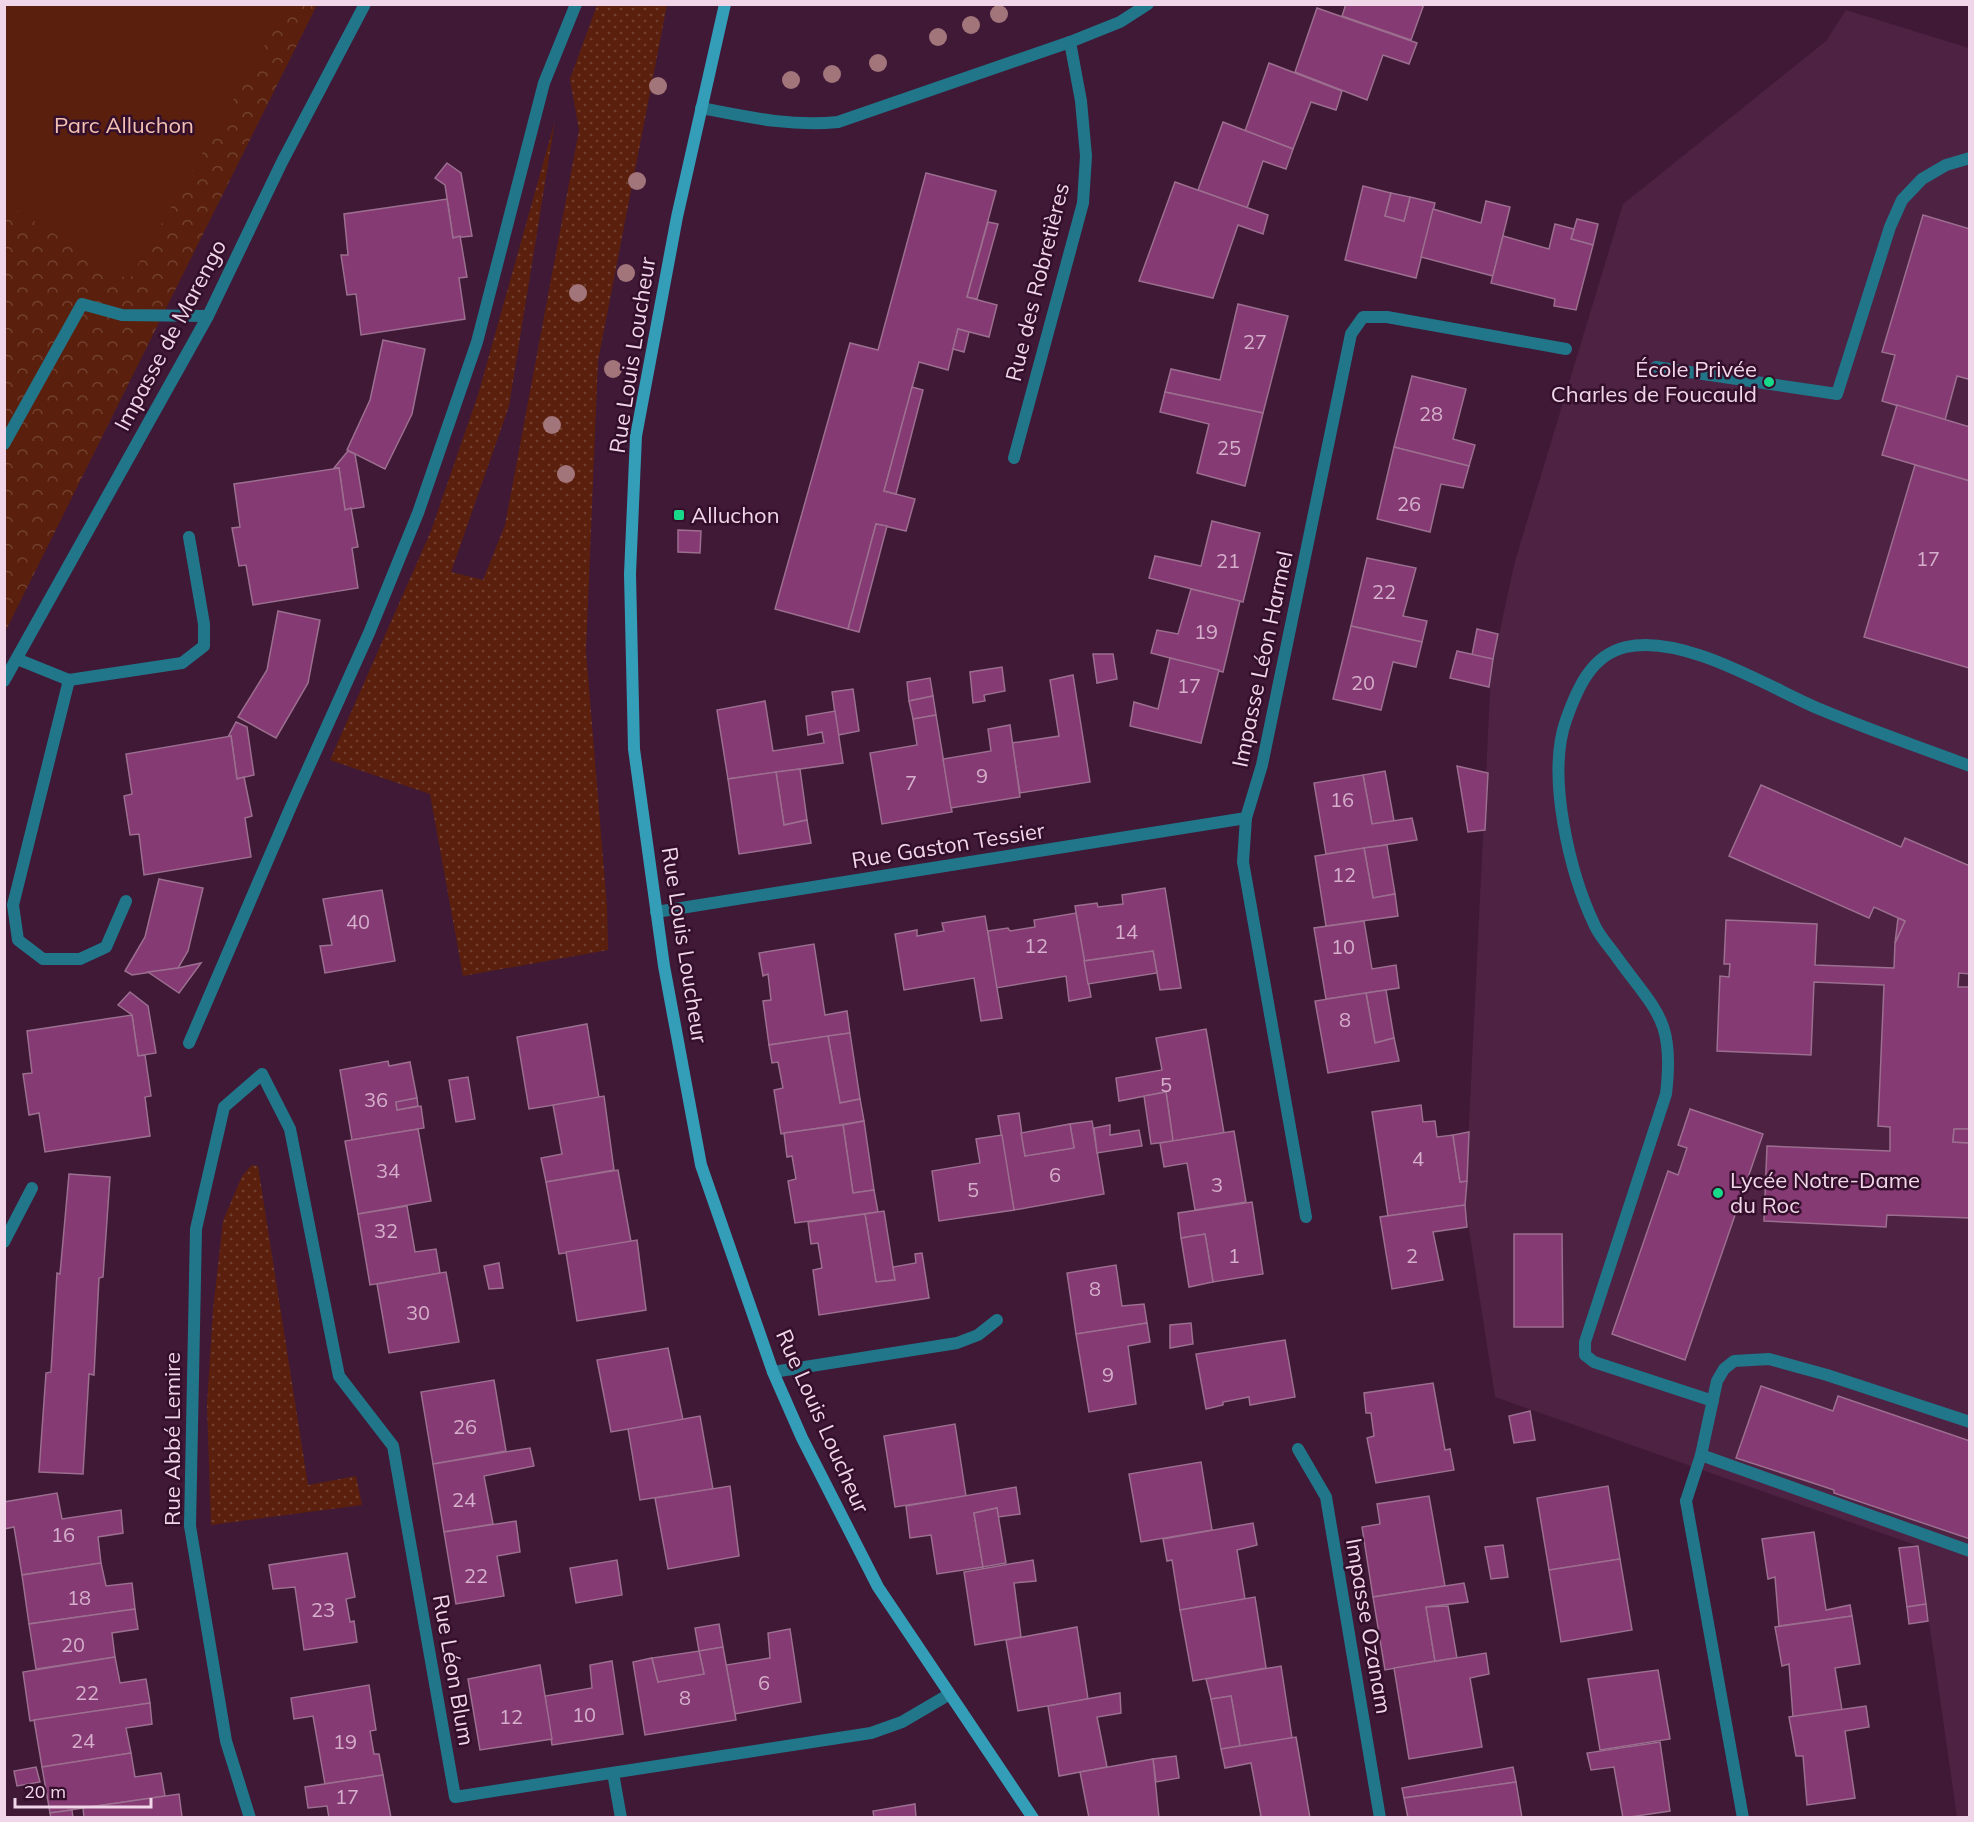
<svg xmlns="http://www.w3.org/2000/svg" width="1974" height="1822" font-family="Mulish,sans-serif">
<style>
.built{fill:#4d2242}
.grass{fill:url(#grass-dots)}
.forest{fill:url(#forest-crowns)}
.pitch{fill:#5a200d}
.building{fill:#853a73;stroke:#9c6e8f;stroke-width:1.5}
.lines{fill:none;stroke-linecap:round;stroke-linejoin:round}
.lane{stroke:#21768a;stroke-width:12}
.street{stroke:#21768a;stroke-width:12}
.secondary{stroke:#349db7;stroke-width:12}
.tree{fill:#a2757a}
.poi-dot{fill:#17d989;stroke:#340f2c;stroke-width:2}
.labels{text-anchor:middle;stroke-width:5;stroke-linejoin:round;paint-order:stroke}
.number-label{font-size:20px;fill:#d5afcb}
.park-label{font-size:22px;fill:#f3c1b2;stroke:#340f2c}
.street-label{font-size:22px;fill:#f0d6e8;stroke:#340f2c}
.poi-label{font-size:22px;fill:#f0d6e8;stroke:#340f2c;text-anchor:start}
</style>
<defs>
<pattern id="grass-dots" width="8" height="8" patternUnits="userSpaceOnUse" patternTransform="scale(1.5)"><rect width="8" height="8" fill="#5a200d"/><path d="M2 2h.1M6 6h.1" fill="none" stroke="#724030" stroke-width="1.8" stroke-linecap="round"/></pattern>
<pattern id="forest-crowns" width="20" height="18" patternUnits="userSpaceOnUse" patternTransform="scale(1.5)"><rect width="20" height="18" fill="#5a200d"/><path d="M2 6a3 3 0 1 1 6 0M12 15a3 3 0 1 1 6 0" fill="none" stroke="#724030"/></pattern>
</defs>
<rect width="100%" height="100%" fill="#3f1936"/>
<path class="built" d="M1846,10L1969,48V1817H1957L1918,1546L1495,1397L1465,1204L1491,671L1515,561L1623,204L1826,41Z"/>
<g class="grass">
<path d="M597,5H667L598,361L586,651L607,907L608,950L463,976L430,794L330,760L431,531L478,395L555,121L509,406L451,572L483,580L505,525L579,130L570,79Z"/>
<path d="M252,1165L258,1166L308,1485L356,1476L362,1505L211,1525L207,1405L213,1310L223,1221L242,1176Z"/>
</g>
<path class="forest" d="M5,5H317L5,632Z"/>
<path class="pitch" d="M4,5H288L129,280L5,203Z"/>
<g class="building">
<path d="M1346,4H1424L1411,40L1342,16Z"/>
<path d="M1317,8L1417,43L1409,64L1383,55L1367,100L1295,72Z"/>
<path d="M1269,63L1342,91L1336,110L1311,102L1293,149L1245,131Z"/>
<path d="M1223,122L1293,149L1286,169L1263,161L1247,208L1198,190Z"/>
<path d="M447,163L461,173L472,236L453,238L445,185L435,178Z"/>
<path d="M926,173L996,191L967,297L997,305L989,337L958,329L948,370L919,362L884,491L915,499L906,531L876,524L848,629L775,609L850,343L878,350Z"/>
<path d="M1175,182L1268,215L1263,234L1238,225L1213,298L1139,281Z"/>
<path d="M1363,186L1391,193L1385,216L1404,221L1410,197L1435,203L1416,278L1345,260Z"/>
<path d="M1391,193L1410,197L1404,221L1385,216Z"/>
<path d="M447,199L453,238L460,236L467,277L459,278L465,319L361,335L356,294L347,295L341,255H348L344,214Z"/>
<path d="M1486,201L1510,207L1493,276L1421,257L1433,209L1481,223Z"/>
<path d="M1923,215L1970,229V374L1968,379L1957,376L1945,420L1882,401L1895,355L1882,352Z"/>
<path d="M1577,219L1598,224L1593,245L1571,239Z"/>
<path d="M988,222L998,224L977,299L967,297Z"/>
<path d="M1555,224L1574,229L1571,239L1593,245L1576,310L1554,306L1555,299L1491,283L1503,236L1549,249Z"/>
<path d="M1238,304L1288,316L1263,413L1165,392L1171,369L1220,380Z"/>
<path d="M958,329L969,332L964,352L953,349Z"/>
<path d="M383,340L425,349L412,414L385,469L347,450L370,400Z"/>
<path d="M1412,376L1466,389L1453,439L1475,445L1469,466L1394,447Z"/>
<path d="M912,387L923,390L896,494L884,491Z"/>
<path d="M1165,392L1263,413L1245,486L1197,473L1209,424L1160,412Z"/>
<path d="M1897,405L1970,427V481L1882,455Z"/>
<path d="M1394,447L1469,466L1463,488L1441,484L1430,532L1377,519Z"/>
<path d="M348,451L355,454L364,507L345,510L339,468H334Z"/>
<path d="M1915,465L1970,481L1969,668L1864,637Z"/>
<path d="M339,468L345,510L351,508L358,547L352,548L358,588L253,605L246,565L239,566L232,528L240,527L234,484Z"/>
<path d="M1212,521L1260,533L1243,602L1149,578L1155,556L1201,566Z"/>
<path d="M876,524L887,526L859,632L848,629Z"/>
<path d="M678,530L701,531L700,553L678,552Z"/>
<path d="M1367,558L1416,568L1403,616L1427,621L1422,642L1351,626Z"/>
<path d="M1191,589L1240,601L1223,672L1151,653L1157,630L1178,634Z"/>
<path d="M278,611L320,620L308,683L276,738L238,717L267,670Z"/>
<path d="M1351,626L1422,642L1416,667L1393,662L1381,710L1333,699Z"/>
<path d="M1477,629L1498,634L1493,659L1472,655Z"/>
<path d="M1457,651L1493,659L1489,687L1450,678Z"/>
<path d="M1093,654H1113L1117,679L1097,683Z"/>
<path d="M1170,658L1219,670L1201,743L1130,726L1134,702L1158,709Z"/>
<path d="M1002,667L1005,691L984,695L985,701L973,703L970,672Z"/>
<path d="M1073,675L1090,782L1020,793L1012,743L1059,736L1050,680Z"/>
<path d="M930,678L933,696L909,701L907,682Z"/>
<path d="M853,689L859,731L838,735L832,692Z"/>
<path d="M933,696L936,715L913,719L909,701Z"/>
<path d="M765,701L773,751L824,743L822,732L808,735L806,716L835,711L843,763L728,779L717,710Z"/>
<path d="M936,715L952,812L882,824L870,753L917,745L913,719Z"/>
<path d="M236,722L247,727L254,775L237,779L231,736L228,737Z"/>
<path d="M1010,725L1020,797L951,808L943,759L991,751L988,729Z"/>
<path d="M231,736L237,779L244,777L252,816L245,818L251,857L144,875L139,834L130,835L124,796L132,794L126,754Z"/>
<path d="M1457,766L1488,773L1485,830L1468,832Z"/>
<path d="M800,769L807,820L784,825L776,772Z"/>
<path d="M1385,771L1394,821L1372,824L1363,775Z"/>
<path d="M776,772L784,825L807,820L811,843L739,854L728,779Z"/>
<path d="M1363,775L1372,824L1412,818L1417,840L1326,854L1314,783Z"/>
<path d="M1761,785L1901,847L1905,838L1970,866V974L1959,973L1958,987H1970V1129H1954L1953,1142L1970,1143V1218L1887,1215L1886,1227L1764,1221L1767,1146L1890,1151V1127L1878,1126L1884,985L1814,982L1811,1055L1717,1051L1720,976L1729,977L1730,964H1724L1726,920L1817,924L1815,965L1894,968L1895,943L1905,921L1874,907L1869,918L1729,856Z"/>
<path d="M1387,845L1395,894L1373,898L1364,848Z"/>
<path d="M1364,848L1373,898L1395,894L1398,916L1326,926L1315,856Z"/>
<path d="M159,879L203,888L188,951L178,968L132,975L125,971L145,937Z"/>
<path d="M1165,888L1181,988L1160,990L1153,951L1084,961L1075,906L1097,903L1098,907L1123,904L1122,895Z"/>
<path d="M382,890L395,961L325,973L320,946L332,945L323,899Z"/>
<path d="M1076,913L1091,997L1069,1001L1066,976L996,988L988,931L1008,928L1010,931L1035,927L1034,920Z"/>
<path d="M985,916L1002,1018L981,1021L974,978L904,990L895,934L917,930V936L944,931L942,923Z"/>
<path d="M1898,918L1905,921L1895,943Z"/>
<path d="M1364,921L1372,969L1396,965L1399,988L1326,999L1314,928Z"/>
<path d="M814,944L825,1015L847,1011L850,1033L769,1045L763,1001L771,1000L768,974L763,976L759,953Z"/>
<path d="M1153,951L1157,973L1088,984L1084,961Z"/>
<path d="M201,963L179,993L148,972L178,968Z"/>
<path d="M1386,990L1394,1038L1375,1043L1366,993Z"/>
<path d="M130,992L148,1006L156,1053L138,1056L132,1015L118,1005Z"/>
<path d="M1366,993L1375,1043L1394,1038L1399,1061L1328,1073L1315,1001Z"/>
<path d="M132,1015L138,1056L145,1055L151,1096L145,1097L150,1136L45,1152L39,1113L29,1115L23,1074L32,1073L27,1031Z"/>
<path d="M587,1024L599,1098L529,1109L517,1037Z"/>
<path d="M1206,1029L1224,1133L1173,1141L1166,1092L1119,1101L1116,1078L1162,1070L1156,1038Z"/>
<path d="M850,1033L860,1099L840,1103L828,1036Z"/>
<path d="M828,1036L840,1103L860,1099L864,1121L781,1134L774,1090L783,1088L778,1062L772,1063L769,1045Z"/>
<path d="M388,1061L389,1066L410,1062L417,1098L396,1102L397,1110L421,1106L424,1128L352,1140L340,1070Z"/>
<path d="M468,1077L475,1119L456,1122L449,1080Z"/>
<path d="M1166,1092L1173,1141L1151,1144L1144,1096Z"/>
<path d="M604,1096L614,1170L546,1182L541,1158L562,1154L553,1105Z"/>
<path d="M417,1098L418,1106L397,1110L396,1102Z"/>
<path d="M1421,1105L1423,1122L1435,1121L1437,1137L1453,1135L1460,1182L1467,1181L1465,1205L1388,1216L1372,1112Z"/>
<path d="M1690,1109L1763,1134L1685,1360L1612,1334L1668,1171L1678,1175L1687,1148L1678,1145Z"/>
<path d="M1019,1113L1025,1156L1074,1148L1070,1124L1092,1121L1104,1194L1014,1210L998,1116Z"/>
<path d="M864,1121L874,1190L853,1193L843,1125Z"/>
<path d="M1070,1124L1074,1148L1025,1156L1021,1133Z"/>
<path d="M843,1125L853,1193L874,1190L878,1212L795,1223L788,1181L796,1179L792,1156L787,1157L784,1133Z"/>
<path d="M1110,1125V1135L1139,1130L1142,1146L1097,1153L1094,1128Z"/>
<path d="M418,1129L431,1201L358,1214L345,1141Z"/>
<path d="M1954,1129H1970V1143L1953,1142Z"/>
<path d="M1234,1131L1246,1202L1195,1210L1187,1163L1164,1167L1160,1143Z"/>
<path d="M1469,1132L1467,1181L1460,1182L1453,1135Z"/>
<path d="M1002,1135L1014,1210L939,1221L932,1171L980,1163L976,1139Z"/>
<path d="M618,1170L631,1242L559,1254L546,1182Z"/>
<path d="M69,1174L110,1177L103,1277L99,1278L94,1375L89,1374L83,1474L39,1472L46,1373L51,1372L57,1273L60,1274Z"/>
<path d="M1252,1202L1263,1274L1213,1282L1205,1234L1181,1238L1178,1213Z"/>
<path d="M1465,1205L1467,1227L1433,1232L1443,1280L1392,1289L1380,1217Z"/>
<path d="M407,1206L415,1252L436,1249L440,1273L370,1285L358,1214Z"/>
<path d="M884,1211L895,1280L876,1282L865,1214Z"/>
<path d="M865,1214L876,1282L895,1280L893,1267L916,1263L915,1254L922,1253L929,1298L819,1315L813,1270L822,1268L818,1243L811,1244L808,1222Z"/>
<path d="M1205,1234L1213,1282L1189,1287L1181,1238Z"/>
<path d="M1514,1234H1562L1563,1327H1514Z"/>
<path d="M637,1240L646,1310L577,1321L566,1252Z"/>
<path d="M499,1263L503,1288L489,1289L484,1266Z"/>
<path d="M1116,1265L1122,1306L1144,1304L1147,1323L1076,1334L1067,1273Z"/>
<path d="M446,1272L459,1342L389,1353L377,1284Z"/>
<path d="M1147,1323L1150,1342L1128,1346L1136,1404L1089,1412L1076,1334Z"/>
<path d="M1191,1323L1193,1344L1170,1348V1325Z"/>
<path d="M1285,1340L1295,1397L1250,1405L1249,1397L1223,1402V1405L1206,1409L1196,1354Z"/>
<path d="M668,1348L683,1420L611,1432L597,1360Z"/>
<path d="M494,1380L506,1451L433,1464L421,1392Z"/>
<path d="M1433,1383L1445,1450L1450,1449L1454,1470L1376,1483L1367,1438L1374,1436L1371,1413H1366L1364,1393Z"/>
<path d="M1761,1386L1833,1411L1838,1396L1970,1441V1539L1834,1493V1490L1816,1484L1736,1458Z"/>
<path d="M1530,1411L1535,1440L1514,1443L1509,1416Z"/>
<path d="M700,1416L713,1489L640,1500L628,1429Z"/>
<path d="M955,1424L966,1496L895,1507L884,1436Z"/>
<path d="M530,1448L534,1466L484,1476L493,1524L444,1532L433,1464Z"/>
<path d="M1201,1462L1212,1530L1141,1542L1129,1474Z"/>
<path d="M730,1486L739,1556L668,1569L655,1498Z"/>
<path d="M1608,1486L1620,1559L1549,1570L1537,1498Z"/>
<path d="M1016,1487L1020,1514L998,1517L997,1508L974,1513L983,1567L937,1574L931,1535L910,1538L906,1506Z"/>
<path d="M57,1493L62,1519L121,1510L123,1533L98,1537L101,1563L22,1575L14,1527L4,1529V1502Z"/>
<path d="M1429,1496L1445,1586L1373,1597L1362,1527L1380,1524L1377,1504Z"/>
<path d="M997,1508L1006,1563L983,1567L974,1513Z"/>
<path d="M516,1521L520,1552L497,1556L504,1596L456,1604L444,1532Z"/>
<path d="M1253,1523L1257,1545L1237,1550L1245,1599L1180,1610L1172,1560L1167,1561L1163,1539Z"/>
<path d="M1814,1532L1826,1610L1850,1605L1852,1616L1779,1626L1775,1577L1768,1579L1762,1539Z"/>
<path d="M1503,1545L1508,1577L1491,1579L1485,1547Z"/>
<path d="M1918,1546L1926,1604L1907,1607L1899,1548Z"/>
<path d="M347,1553L355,1597L346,1599L350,1622L354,1621L357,1642L304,1650L295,1587L273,1589L269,1565Z"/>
<path d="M1620,1559L1632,1630L1561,1642L1549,1570Z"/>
<path d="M617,1560L622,1595L576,1603L570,1568Z"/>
<path d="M1033,1560L1036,1581L1014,1583L1021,1637L975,1645L964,1572Z"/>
<path d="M101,1563L106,1586L132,1583L135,1609L29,1624L22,1575Z"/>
<path d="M1464,1583L1468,1602L1426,1607L1435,1661L1385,1670L1373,1597Z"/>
<path d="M1255,1597L1266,1668L1193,1681L1180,1610Z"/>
<path d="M1926,1604L1928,1621L1909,1624L1907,1607Z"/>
<path d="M1448,1606L1457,1658L1435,1661L1426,1607Z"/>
<path d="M135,1609L138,1629L112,1633L115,1657L36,1669L29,1624Z"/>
<path d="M1852,1616L1860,1664L1835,1668L1842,1710L1793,1717L1789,1664L1782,1666L1775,1627Z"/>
<path d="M719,1624L723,1647L699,1651L695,1628Z"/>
<path d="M1077,1627L1088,1699L1018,1711L1006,1640Z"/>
<path d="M790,1629L801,1702L735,1714L726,1665L770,1658L768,1633Z"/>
<path d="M723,1647L736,1720L645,1735L633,1662L652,1658L658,1682L704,1674L699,1651Z"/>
<path d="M699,1651L704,1674L658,1682L652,1658Z"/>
<path d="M1486,1653L1489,1674L1470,1678L1482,1747L1409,1759L1394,1668Z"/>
<path d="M115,1657L120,1683L146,1679L150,1703L30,1721L23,1672Z"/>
<path d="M612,1661L623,1734L552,1745L545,1696L592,1688L590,1665Z"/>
<path d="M540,1665L552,1739L480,1750L468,1679Z"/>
<path d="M1281,1666L1292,1738L1240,1746L1231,1696L1211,1699L1206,1679Z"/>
<path d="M1658,1670L1670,1739L1600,1750L1588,1679Z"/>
<path d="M369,1685L376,1730L370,1731L374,1754H379L383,1775L325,1784L313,1716L294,1719L291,1698Z"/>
<path d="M1120,1693L1121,1713L1097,1717L1107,1767L1059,1776L1048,1706Z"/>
<path d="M1231,1696L1240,1746L1221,1749L1211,1699Z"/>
<path d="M150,1703L152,1724L126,1728L131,1753L42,1767L34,1720Z"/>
<path d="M1866,1706L1869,1727L1845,1731L1855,1798L1807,1805L1803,1756H1796L1789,1717Z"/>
<path d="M1296,1737L1310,1818H1255L1261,1816L1251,1763L1225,1768L1221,1749Z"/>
<path d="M1660,1742L1670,1811L1623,1818L1614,1767L1591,1770L1587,1753Z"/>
<path d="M131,1753L135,1777L161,1773L165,1796L50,1813L42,1767Z"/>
<path d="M1176,1756L1179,1778L1156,1782L1153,1759Z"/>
<path d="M1153,1759L1159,1818H1089L1080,1772Z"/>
<path d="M36,1767L40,1782L17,1786L14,1771Z"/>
<path d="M1513,1767L1516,1782L1404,1798L1402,1788Z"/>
<path d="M383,1775L391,1818H329L327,1806L308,1808L305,1787Z"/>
<path d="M1516,1782L1522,1818H1408L1404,1798Z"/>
<path d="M179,1794L182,1817L84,1818L83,1808Z"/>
<path d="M915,1804L916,1818H874L873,1811Z"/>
<path d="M72,1810L73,1818H51L50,1813Z"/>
</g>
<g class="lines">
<g class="lane">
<path d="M1656,367L1837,394L1890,227L1902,200L1922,179L1946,165L1970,158"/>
<path d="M4,444L82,304L122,315L208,316"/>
<path d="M17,659L69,680L182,663L204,646V624L189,537"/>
<path d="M69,680L13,905L18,940L43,959H80L106,947L126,901"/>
<path d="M189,1043L292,804L369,633L418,513L477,342L544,83L576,4"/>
<path d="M4,1242L32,1188"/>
<path d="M1713,1401L1594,1362L1585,1355V1342L1666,1094C1675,1019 1656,1012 1616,956C1609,946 1600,937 1595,926C1570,874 1546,776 1566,720C1577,689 1591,655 1626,647C1683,634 1765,685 1817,708C1867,729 1919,747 1970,766"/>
<path d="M1701,1455L1970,1551"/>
<path d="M1686,1501L1701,1455L1717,1381L1724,1369L1734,1361L1769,1359L1827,1375L1970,1422"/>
</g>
<g class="street">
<path d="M701,108C747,117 792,127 838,122L1070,42L1120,22L1148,4"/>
<path d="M1014,458L1083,203L1086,156L1081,101L1070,42"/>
<path d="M4,681L208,316L282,162L365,4"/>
<path d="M656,912L1246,818"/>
<path d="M1306,1217L1243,862L1246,818L1262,765L1351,334L1363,317H1387L1566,349"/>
<path d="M773,1372L957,1343L978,1335L997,1320"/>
<path d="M1298,1449L1326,1497L1380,1818"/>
<path d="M1686,1501L1743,1818"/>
<path d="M613,1773L621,1818"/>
<path d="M250,1818L226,1741L190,1526L196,1229L224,1107L262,1074L290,1129L339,1376L393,1446L455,1797L871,1733L902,1722L948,1695"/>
</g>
<path class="secondary" d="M725,4L677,217L636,436L630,574L634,749L664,966L701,1165L773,1372L802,1438L878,1587L1033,1818"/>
</g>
<g class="tree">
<circle cx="999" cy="14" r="9"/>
<circle cx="971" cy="25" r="9"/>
<circle cx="938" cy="37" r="9"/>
<circle cx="878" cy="63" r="9"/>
<circle cx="832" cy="74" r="9"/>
<circle cx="791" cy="80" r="9"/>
<circle cx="658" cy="86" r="9"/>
<circle cx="637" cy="181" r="9"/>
<circle cx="626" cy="273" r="9"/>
<circle cx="578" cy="293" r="9"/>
<circle cx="613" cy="369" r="9"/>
<circle cx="552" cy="425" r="9"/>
<circle cx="566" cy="474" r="9"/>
</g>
<g class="poi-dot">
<circle cx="1769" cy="382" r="6"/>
<rect x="673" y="509" width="12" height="12" rx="3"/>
<circle cx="1718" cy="1193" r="6"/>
</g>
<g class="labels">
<g class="number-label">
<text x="1255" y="349">27</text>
<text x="1431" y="421">28</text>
<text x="1229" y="455">25</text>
<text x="1409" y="511">26</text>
<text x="1928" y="566">17</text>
<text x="1228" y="568">21</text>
<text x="1384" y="599">22</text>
<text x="1206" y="639">19</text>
<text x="1363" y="690">20</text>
<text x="1189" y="693">17</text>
<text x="982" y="783">9</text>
<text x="911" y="790">7</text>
<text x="1342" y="807">16</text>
<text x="1344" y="882">12</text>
<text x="358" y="929">40</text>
<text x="1126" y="939">14</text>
<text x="1036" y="953">12</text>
<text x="1343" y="954">10</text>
<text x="1345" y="1027">8</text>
<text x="1166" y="1092">5</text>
<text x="376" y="1107">36</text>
<text x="1418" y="1166">4</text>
<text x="388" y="1178">34</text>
<text x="1055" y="1182">6</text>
<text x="1217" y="1192">3</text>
<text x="973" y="1197">5</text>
<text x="386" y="1238">32</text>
<text x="1234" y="1263">1</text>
<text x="1412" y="1263">2</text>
<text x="1095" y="1296">8</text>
<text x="418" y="1320">30</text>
<text x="1108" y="1382">9</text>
<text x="465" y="1434">26</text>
<text x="464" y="1507">24</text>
<text x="63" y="1542">16</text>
<text x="476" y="1583">22</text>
<text x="79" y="1605">18</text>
<text x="323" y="1617">23</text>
<text x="73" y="1652">20</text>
<text x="764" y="1690">6</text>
<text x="87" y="1700">22</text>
<text x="685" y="1705">8</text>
<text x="584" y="1722">10</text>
<text x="511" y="1724">12</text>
<text x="83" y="1748">24</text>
<text x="345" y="1749">19</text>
<text x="347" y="1804">17</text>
</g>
<g class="park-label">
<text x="124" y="133">Parc Alluchon</text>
</g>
<g class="street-label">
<text transform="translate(1037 282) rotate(-76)" y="8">Rue des Robretières</text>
<text transform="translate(170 335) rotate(-62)" y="8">Impasse de Marengo</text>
<text transform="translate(632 355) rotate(-81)" y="8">Rue Louis Loucheur</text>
<text transform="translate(1262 659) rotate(-78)" y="8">Impasse Léon Harmel</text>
<text transform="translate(948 845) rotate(-9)" y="8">Rue Gaston Tessier</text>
<text transform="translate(685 945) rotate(81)" y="8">Rue Louis Loucheur</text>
<text transform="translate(823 1421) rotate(66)" y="8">Rue Louis Loucheur</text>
<text transform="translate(172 1439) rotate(-90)" y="8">Rue Abbé Lemire</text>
<text transform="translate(1369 1626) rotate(80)" y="8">Impasse Ozanam</text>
<text transform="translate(454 1670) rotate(80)" y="8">Rue Léon Blum</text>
</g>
<g class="poi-label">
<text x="1757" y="377" text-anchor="end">École Privée<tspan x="1757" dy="25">Charles de Foucauld</tspan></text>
<text x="691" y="523">Alluchon</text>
<text x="1730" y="1188">Lycée Notre-Dame<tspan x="1730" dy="25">du Roc</tspan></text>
</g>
</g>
<rect width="1974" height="1822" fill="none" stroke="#f0d6e8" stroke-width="12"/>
<path d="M15 1798v9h136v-9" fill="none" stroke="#f0d6e8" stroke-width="3"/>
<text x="24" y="1798" font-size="18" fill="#f0d6e8" stroke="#340f2c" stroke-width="4.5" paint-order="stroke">20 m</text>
</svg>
